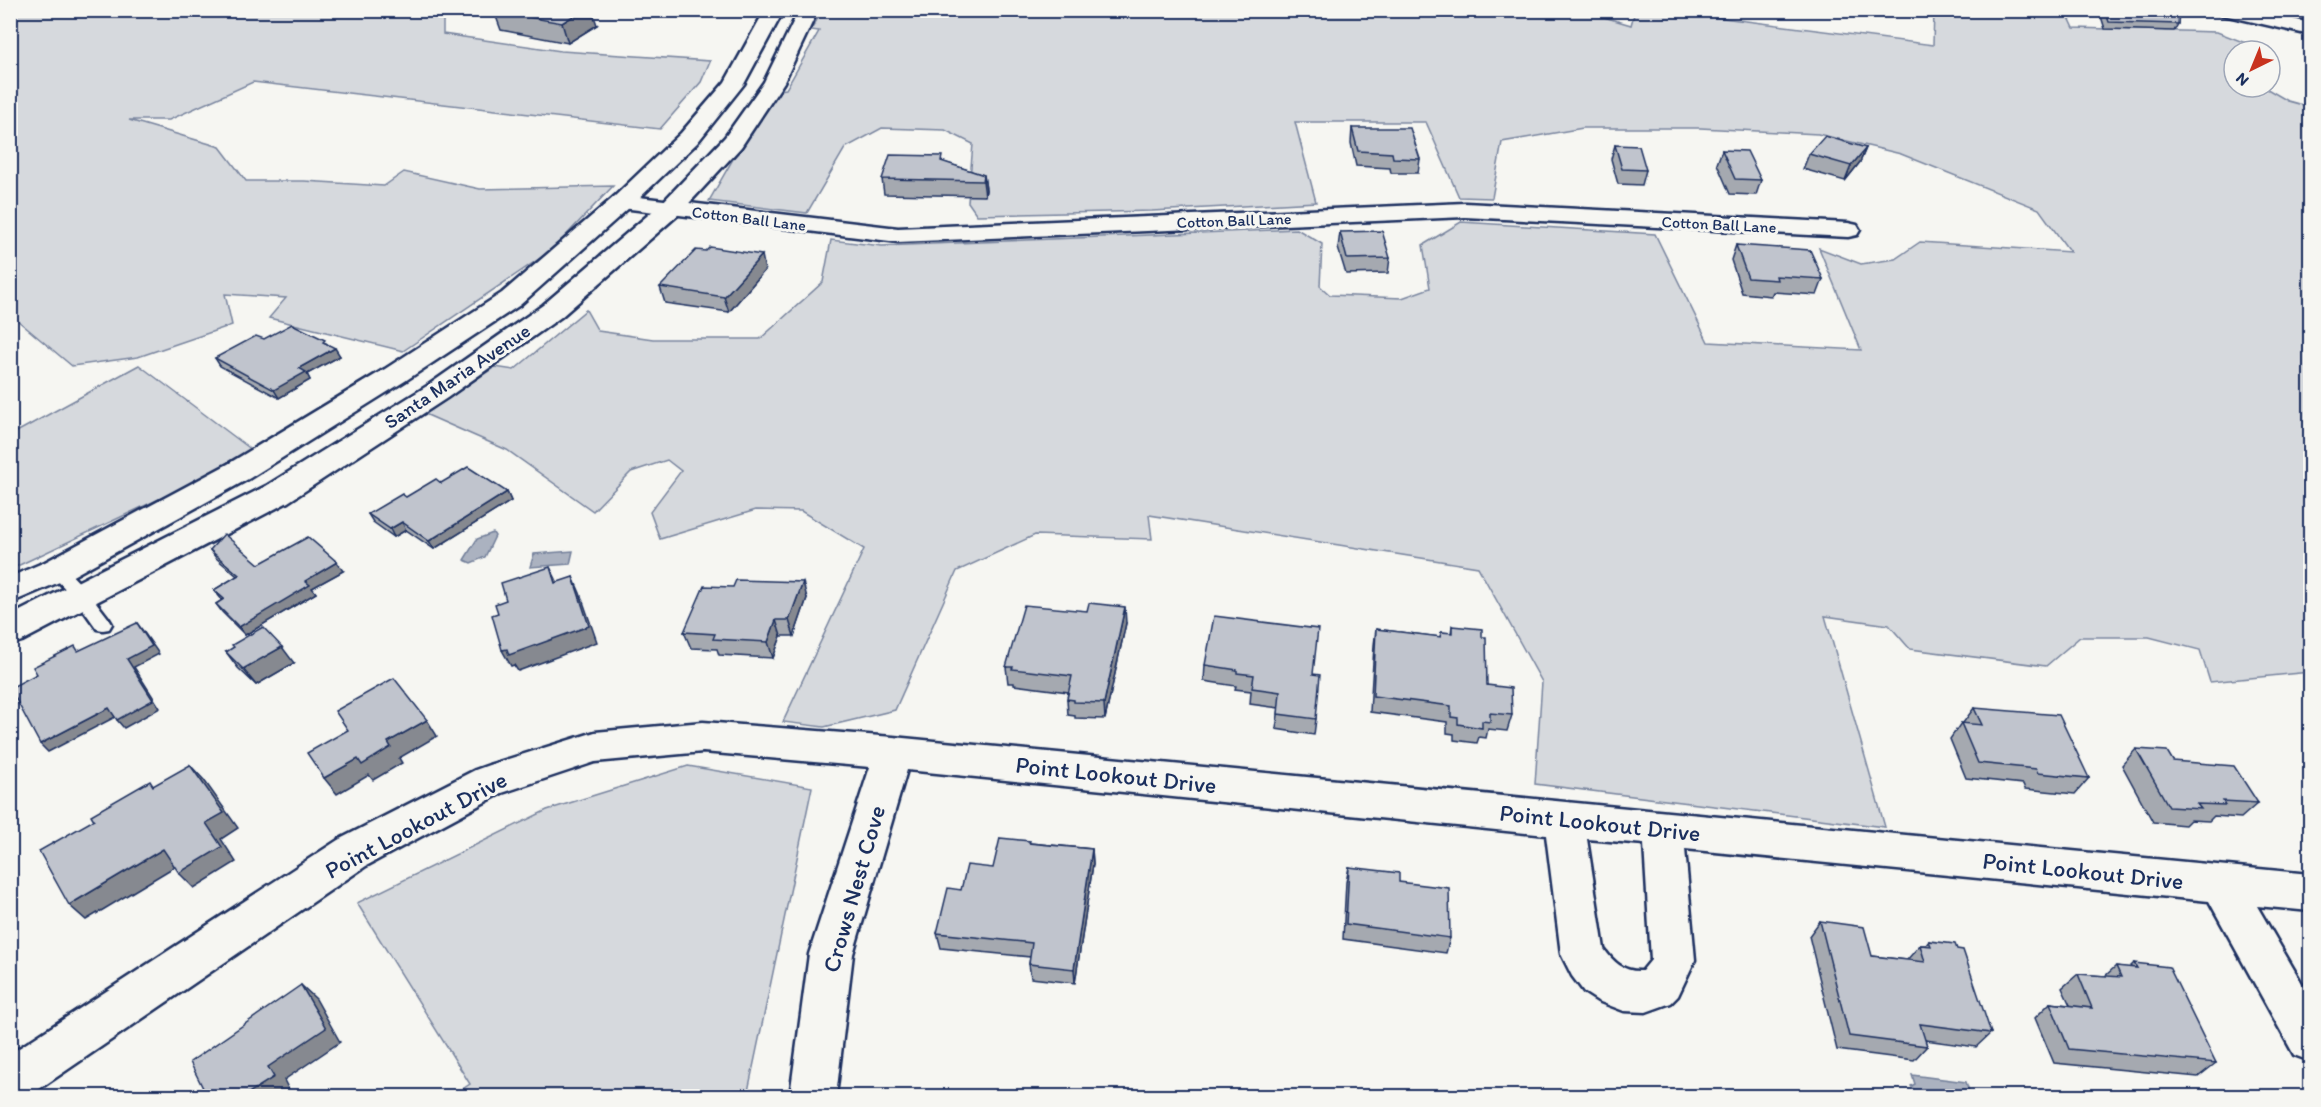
<svg xmlns="http://www.w3.org/2000/svg" width="2321" height="1107" font-family="Itim,sans-serif">
<style>
.green{fill:#d6d9dd;stroke:#78849e;stroke-width:1.5}
.water{fill:#abb2c0;stroke:#717e99;stroke-width:1.5}
.lines{fill:none;stroke-linecap:round;stroke-linejoin:round}
.lane-casing{stroke:#1b2f5e;stroke-width:5}
.street-casing{stroke:#1b2f5e;stroke-width:5}
.secondary-casing{stroke:#1b2f5e;stroke-width:5}
.lane{fill:#f6f6f2;fill-rule:evenodd}
.street{fill:#f6f6f2;fill-rule:evenodd}
.secondary{fill:#f6f6f2;fill-rule:evenodd}
.wall{fill:#a5a9b0;stroke:#1b2f5e;stroke-width:1.5}
.shaded-wall{fill:#868990;stroke:#1b2f5e;stroke-width:1.5}
.building{fill:#c0c4cd;stroke:#1b2f5e;stroke-width:1.5}
.labels{text-anchor:middle;stroke-width:6;stroke-linejoin:round;paint-order:stroke}
.far-street-label{font-size:16px;fill:#1b2f5e;stroke:#f6f6f2}
.street-label{font-size:20px;fill:#1b2f5e;stroke:#f6f6f2}
.near-street-label{font-size:24px;fill:#1b2f5e;stroke:#f6f6f2}
</style>
<rect width="100%" height="100%" fill="#f6f6f2"/>
<filter id="ink" filterUnits="userSpaceOnUse"><feTurbulence type="fractalNoise" baseFrequency=".0167" numOctaves="2"/><feDisplacementMap in="SourceGraphic" scale="12" xChannelSelector="R" yChannelSelector="G"/><feConvolveMatrix kernelMatrix="1 2 1 2 8 2 1 2 1" color-interpolation-filters="sRGB"/></filter>
<g filter="url(#ink)">
<g class="green">
<path d="M1580,10L1631,25L1635,11L1692,10V14L1933,45L1934,11H2066L2074,28L2217,32L2259,48L2257,51H2234V87H2264L2288,101L2310,107V672L2210,682L2200,650L2149,637H2080L2046,666L1910,649L1889,625L1825,616L1885,827L1535,784L1542,682L1478,567L1149,515L1152,539L1035,535L957,571L895,710L824,727L783,722L864,549L801,511L756,510L660,539L650,512L681,471L667,460L631,472L593,511L507,450L425,414L495,367L514,370L586,310L598,331L653,339H760L823,282L831,240L882,246L1297,229L1322,244L1320,286L1330,295L1402,298L1430,288L1423,245L1461,222L1655,234L1708,342L1861,350L1819,248L1861,264L1895,259L1920,242L2070,252L2039,209L1901,154L1818,134L1700,128H1583L1502,142L1492,198L1459,197L1426,122H1295L1316,202L1152,211L977,215L968,202L973,144L945,130L882,128L845,148L807,213L709,201L772,91L786,89L819,31L811,30L822,11Z"/>
<path d="M10,11H443V34L561,51L710,61L701,82L660,129L253,82L169,120H129L220,147L246,181H304L384,186L404,172L480,189L613,186L552,250L403,351L269,318L286,298L225,294L232,325L138,357L72,366L11,315Z"/>
<path d="M139,365L256,453L11,569V435Z"/>
<path d="M688,766L812,787L747,1096H452L470,1084L357,903L547,810Z"/>
</g>
<g class="water">
<path d="M1405,11H1502L1464,18Z"/>
<path d="M493,533L495,536L485,557L471,563L464,560L477,539Z"/>
<path d="M573,551L570,564L530,567L534,554Z"/>
<path d="M1912,1075L1966,1082L1969,1091L1975,1096H1919L1911,1086L1915,1084Z"/>
</g>
<g class="lines">
<g class="lane-casing">
<path id="lane" d="M57,564L63,566L89,593L109,619L112,624L109,629L103,630L97,629L77,601L51,574L49,570L51,566Z"/>
</g>
<g class="street-casing">
<g id="street">
<path d="M622,195L898,228L1465,203L1848,223L1857,225L1860,230L1857,235L1848,237L1465,217L898,242L614,207L610,202L614,197Z"/>
<path d="M703,722L893,737L2310,874V911L2257,906L2310,997V1061L2294,1055L2209,901L1685,849L1695,960L1678,996L1671,1003L1646,1012L1624,1011L1598,1001L1584,992L1572,976L1561,954L1546,835L907,770L853,954L836,1096H790L809,954L870,767L703,752L595,762L502,793L366,866L29,1096H10V1054L338,840L475,770L489,765L595,732ZM1587,839L1644,844L1651,960L1642,971C1624,972 1614,963 1604,949Z"/>
</g>
</g>
<g class="secondary-casing">
<g id="secondary">
<path d="M765,10H784L744,84L697,143L630,207L520,305L405,381L250,478L69,578L10,603V577L45,562L228,464L385,369L502,293L614,197L681,133L725,82Z"/>
<path d="M799,10H818L784,82L741,147L679,214L561,317L447,398L288,502L22,641L10,645V616L266,486L427,386L543,305L661,204L725,137L764,82Z"/>
<path d="M2217,10H2254L2310,23V35L2219,14Z"/>
</g>
</g>
<use href="#lane" class="lane"/>
<use href="#street" class="street"/>
<use href="#secondary" class="secondary"/>
</g>
<g class="wall">
<path d="M2099,10H2179L2178,24L2174,31L2105,29Z"/>
<path d="M494,11L597,25L568,43L501,30Z"/>
<path d="M1352,128L1420,159L1418,173H1391L1390,168L1356,166L1351,143Z"/>
<path d="M1615,145L1646,170L1642,185L1618,184L1611,159Z"/>
<path d="M1866,148L1860,162L1845,181L1803,169L1809,154Z"/>
<path d="M1722,150L1761,180L1756,195L1730,194L1717,164Z"/>
<path d="M943,162L984,175L986,190L985,196L884,194L882,179Z"/>
<path d="M1340,232L1390,258L1388,273L1346,274L1338,248Z"/>
<path d="M1736,245L1823,279L1817,295L1773,292L1771,296L1742,293L1731,260Z"/>
<path d="M765,270L729,312L665,303L660,287Z"/>
<path d="M264,339L326,343L340,356L307,374L310,380L279,398L220,366L215,358Z"/>
<path d="M507,492L511,501L434,549L406,530L394,537L373,522L368,514L406,497Z"/>
<path d="M210,550L259,564L343,571L312,588L316,593L245,635L222,612L216,604L222,600L214,590L237,576L216,558Z"/>
<path d="M807,598L794,636H781L773,658L719,655L717,649L691,648L684,632Z"/>
<path d="M1126,623L1105,719L1075,718V716L1068,715L1067,699L1068,692L1014,685V683H1008L1006,667Z"/>
<path d="M1452,626L1487,685L1512,715L1507,731L1488,729L1486,738L1479,737L1477,743L1454,740V734L1447,733V722L1370,712L1374,645L1376,629L1440,637L1441,632L1451,633Z"/>
<path d="M226,652L294,663L256,685L238,668Z"/>
<path d="M1205,665L1313,674L1316,719L1314,735L1276,729L1279,708L1250,704L1251,691L1235,689L1236,686L1204,681Z"/>
<path d="M1974,708L2089,778L2075,794L2025,789L2023,784L1966,778L1950,739L1961,723H1963Z"/>
<path d="M2136,749L2173,761L2258,803L2241,818L2214,816L2209,821L2190,820L2185,825L2153,822L2122,765Z"/>
<path d="M1030,843L1092,849L1093,864L1075,983L1031,978L1029,964L1030,957L941,948L937,933L961,890Z"/>
<path d="M1349,867L1399,882L1450,938L1446,953L1343,939L1346,882Z"/>
<path d="M1820,921L1872,956L1907,960L1920,945H1926L1929,941L1991,1033L1976,1047L1925,1040L1927,1046L1914,1060L1837,1050L1809,936Z"/>
<path d="M2134,963L2216,1063L2198,1077L2054,1063L2035,1018L2050,1003L2070,1005L2062,988L2078,974L2105,976L2116,966L2129,968Z"/>
</g>
<g class="shaded-wall">
<path d="M583,10H592L597,25L568,43L562,23Z"/>
<path d="M1866,148L1860,162L1845,181L1851,166Z"/>
<path d="M984,175L986,190L985,196L983,181Z"/>
<path d="M762,255L765,270L729,312L724,297Z"/>
<path d="M335,348L340,356L307,374L310,380L279,398L274,390L299,368Z"/>
<path d="M507,492L511,501L434,549L429,541Z"/>
<path d="M402,522L406,530L394,537L390,529Z"/>
<path d="M337,562L343,571L312,588L316,593L245,635L239,627L305,581Z"/>
<path d="M550,567L558,583H555Z"/>
<path d="M573,577L580,593L597,642L518,671L514,665L511,666L502,650L507,649Z"/>
<path d="M803,582L807,598L794,636L789,620Z"/>
<path d="M1125,607L1126,623L1105,719L1104,703Z"/>
<path d="M776,620L781,636L773,658L768,642Z"/>
<path d="M137,623L143,631L159,654L134,667L160,708L124,728L117,720L127,659Z"/>
<path d="M282,647L294,663L256,685L243,669Z"/>
<path d="M109,708L117,716L48,752L40,744Z"/>
<path d="M427,720L437,736L399,758L402,763L373,780L369,775L337,794L324,778Z"/>
<path d="M190,765L204,780L238,828L221,839L236,862L194,888L179,873Z"/>
<path d="M163,849L179,864L86,920L69,905Z"/>
<path d="M1092,849L1093,864L1075,983L1074,969Z"/>
<path d="M301,985L316,999L340,1042L284,1080L289,1090L280,1096H244Z"/>
</g>
<g class="building">
<path d="M583,10L562,23L494,11V10Z"/>
<path d="M2105,10H2179L2178,24L2109,22Z"/>
<path d="M1352,128H1410L1420,159L1393,158L1392,153L1358,151Z"/>
<path d="M1825,136L1866,148L1851,166L1809,154Z"/>
<path d="M1615,145L1639,146L1646,170L1622,169Z"/>
<path d="M1722,150L1747,151L1761,180L1735,179Z"/>
<path d="M890,155L942,156L941,161L984,175L983,181L882,179Z"/>
<path d="M1382,231L1390,258L1347,259L1340,232Z"/>
<path d="M1736,245L1810,250L1823,279L1776,276L1777,280L1748,278Z"/>
<path d="M710,247L762,255L724,297L660,287L696,250L706,251Z"/>
<path d="M292,324L325,340L323,342L335,348L299,368L306,372L274,390L215,358L256,336L264,339Z"/>
<path d="M468,467L507,492L429,541L402,522L390,529L368,514L402,494L406,497L436,479L441,483Z"/>
<path d="M224,534L259,564L308,537L337,562L305,581L310,585L239,627L216,604L224,599L214,590L239,575L210,550Z"/>
<path d="M550,567L555,583L573,577L589,626L509,655L507,649L502,650L492,615L498,613L495,604L506,600L501,583Z"/>
<path d="M736,580L803,582L789,620H776L768,642L713,639L715,634L684,632L704,586L733,587Z"/>
<path d="M1089,603L1125,607L1104,703L1074,702V700L1067,699L1072,676L1012,669L1013,667H1006L1024,605L1087,611Z"/>
<path d="M1214,616L1318,629L1313,674L1320,675L1316,719L1278,714L1280,692L1252,688L1254,675L1237,673V670L1205,665Z"/>
<path d="M137,623L152,646L127,659L153,700L117,720L109,708L40,744L10,688L37,674L33,667L75,646L78,651Z"/>
<path d="M1452,626L1482,629V637H1486L1487,685L1511,688L1512,715L1490,713V722L1482,721V728L1458,724V718L1451,717V706L1373,696L1376,629L1441,637V632L1452,633Z"/>
<path d="M263,627L282,647L243,669L226,652L234,647L232,645Z"/>
<path d="M394,678L427,720L388,742L391,747L362,765L358,759L324,778L307,753L348,730L335,711Z"/>
<path d="M1974,708L2059,715L2089,778L2038,773L2036,769L1978,763L1961,723L1982,725Z"/>
<path d="M2136,749L2167,751L2173,761L2234,766L2258,803L2223,801L2225,805L2197,804L2201,809L2169,807Z"/>
<path d="M190,765L224,813L206,823L222,847L179,873L163,849L69,905L39,851L94,820L91,815L150,781L153,786Z"/>
<path d="M1000,838L1030,841L1029,843L1092,849L1074,969L1029,964L1032,943L937,933L948,888L961,890L967,865L993,868Z"/>
<path d="M1349,867L1399,873V882L1449,888L1450,938L1346,924Z"/>
<path d="M1820,921L1864,927L1872,956L1925,962L1920,945L1931,946L1929,941L1955,944L1957,949L1963,950L1991,1033L1920,1024L1927,1046L1849,1036Z"/>
<path d="M2134,963L2169,967L2216,1063L2069,1049L2050,1003L2092,1008L2078,974L2121,977L2116,966L2137,968Z"/>
<path d="M301,985L326,1028L268,1067L274,1077L244,1096H207L190,1062Z"/>
</g>
</g>
<g class="labels">
<g class="far-street-label">
<text transform="translate(749 218) rotate(7)" y="6">Cotton Ball Lane</text>
<text transform="translate(1234 220) rotate(-2)" y="6">Cotton Ball Lane</text>
<text transform="translate(1719 224) rotate(3)" y="6">Cotton Ball Lane</text>
</g>
<g class="street-label">
<text transform="translate(457 376) rotate(-34)" y="7">Santa Maria Avenue</text>
</g>
<g class="near-street-label">
<text transform="translate(1116 775) rotate(6)" y="8">Point Lookout Drive</text>
<text transform="translate(1600 823) rotate(6)" y="8">Point Lookout Drive</text>
<text transform="translate(416 825) rotate(-28)" y="8">Point Lookout Drive</text>
<text transform="translate(2083 871) rotate(6)" y="8">Point Lookout Drive</text>
<text transform="translate(854 889) rotate(-74)" y="8">Crows Nest Cove</text>
</g>
</g>
<rect width="2321" height="1107" fill="none" stroke="#f6f6f2" stroke-width="36"/>
<rect x="18" y="18" width="2285" height="1071" fill="none" stroke="#1b2f5e" stroke-width="2" filter="url(#ink)"/>
<g transform="translate(2252 69) rotate(223)"><circle r="28" fill="#f6f6f2" stroke="#9ea6b7" stroke-width="1.5"/>
<path d="M0-4.5L10 22L0 15L-10 22Z" fill="#c8321e"/>
<text y="-9" font-size="16" font-weight="bold" text-anchor="middle" fill="#1b2f5e">N</text>
</g>
</svg>
